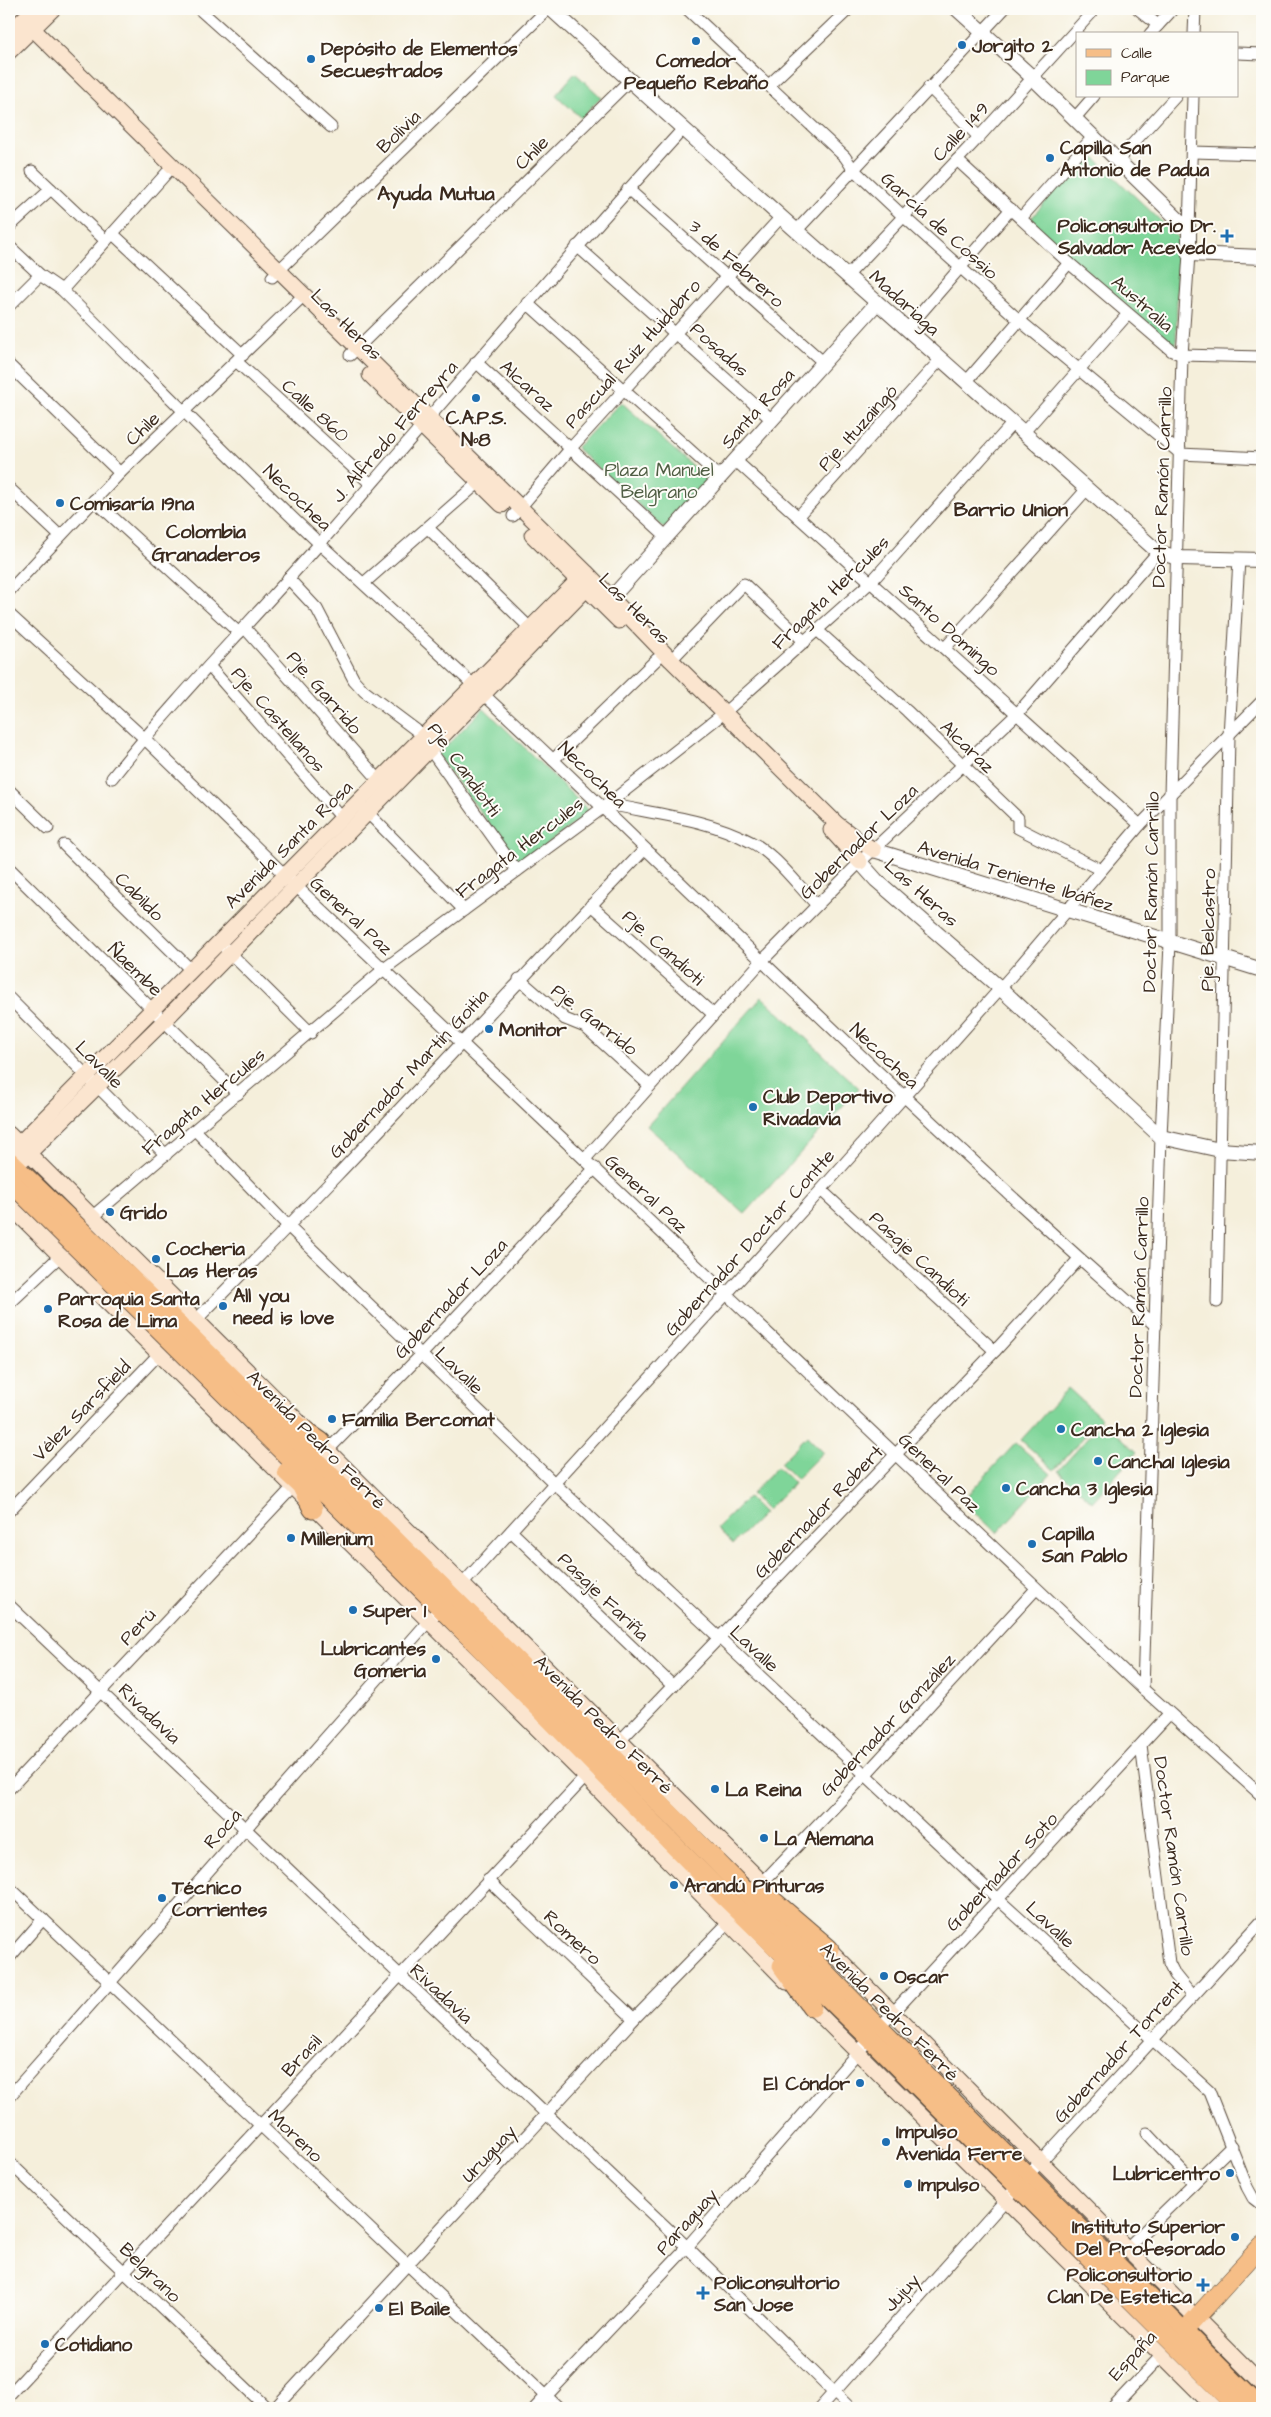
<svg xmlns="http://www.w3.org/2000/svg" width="1271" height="2417" font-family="'Architects Daughter',sans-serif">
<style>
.green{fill:#7fd599;stroke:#5d805c}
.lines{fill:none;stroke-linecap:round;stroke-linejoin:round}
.minor-casing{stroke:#57483a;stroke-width:13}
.tertiary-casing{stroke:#57483a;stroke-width:16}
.secondary-casing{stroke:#57483a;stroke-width:17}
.primary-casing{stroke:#57483a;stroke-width:19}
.trunk-casing{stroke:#57483a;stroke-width:21}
.minor{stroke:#fff;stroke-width:11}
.tertiary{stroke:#fff;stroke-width:14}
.secondary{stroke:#fbe5cf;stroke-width:15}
.primary{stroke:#f6be87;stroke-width:18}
.trunk{stroke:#f6be87;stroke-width:19}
.poi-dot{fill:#1f6fb2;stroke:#fdfcf7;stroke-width:2}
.labels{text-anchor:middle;stroke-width:4;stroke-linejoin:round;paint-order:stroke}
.poi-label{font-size:19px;font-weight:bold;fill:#3b2a1e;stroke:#fdfcf7;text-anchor:start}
.street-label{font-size:19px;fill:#3b2a1e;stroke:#fdfcf7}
.park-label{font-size:19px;fill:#4f5d43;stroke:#fdfcf7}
.neighbourhood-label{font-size:20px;font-weight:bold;fill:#3b2a1e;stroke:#fdfcf7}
</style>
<rect width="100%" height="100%" fill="#fdfcf7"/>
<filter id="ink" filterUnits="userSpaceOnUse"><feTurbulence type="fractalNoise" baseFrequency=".02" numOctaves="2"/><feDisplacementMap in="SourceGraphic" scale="10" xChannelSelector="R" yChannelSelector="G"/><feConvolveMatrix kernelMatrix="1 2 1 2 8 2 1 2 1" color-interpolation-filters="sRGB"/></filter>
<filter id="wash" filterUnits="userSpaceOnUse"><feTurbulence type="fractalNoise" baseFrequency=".0096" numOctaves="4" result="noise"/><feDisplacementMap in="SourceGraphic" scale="20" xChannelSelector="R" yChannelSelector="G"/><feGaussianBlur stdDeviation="1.12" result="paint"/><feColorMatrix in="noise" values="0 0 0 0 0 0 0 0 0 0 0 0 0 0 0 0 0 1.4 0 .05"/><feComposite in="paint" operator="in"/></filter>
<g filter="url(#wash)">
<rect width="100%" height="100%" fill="#f5efdb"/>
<g class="green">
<path d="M575,73L601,97L581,118L556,95Z"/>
<path d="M1088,152L1178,237L1176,349L1029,221Z"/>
<path d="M621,402L709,481L665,529L576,448Z"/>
<path d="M484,708L590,812L520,864L437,755Z"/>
<path d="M762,997L859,1088L745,1214L647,1126Z"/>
<path d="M1068,1388L1101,1418L1054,1470L1021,1440Z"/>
<path d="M1103,1421L1137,1452L1092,1502L1058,1471Z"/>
<path d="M807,1436L823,1452L796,1479L780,1463Z"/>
<path d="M1016,1443L1051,1474L997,1533L962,1501Z"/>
<path d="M777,1467L794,1483L767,1510L751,1494Z"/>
<path d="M748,1497L764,1513L733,1544L717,1528Z"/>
</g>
</g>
<g filter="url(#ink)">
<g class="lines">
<g class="minor-casing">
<g id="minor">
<path d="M199,9L331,127"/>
<path d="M687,9L845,157L853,169L903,216L1019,320L1181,454L1262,458"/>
<path d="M1138,9L1158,25"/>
<path d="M1150,34L1173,9"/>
<path d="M1194,34L1195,9"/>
<path d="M1237,53L1262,54"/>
<path d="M769,85L849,9"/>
<path d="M929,87L979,137"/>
<path d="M1074,119L1094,96"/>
<path d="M1192,152L1262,154"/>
<path d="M957,160L1069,263L1172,351L1182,355L1262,357"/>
<path d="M1117,161L1176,96"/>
<path d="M32,171L106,241"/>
<path d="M628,189L823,362"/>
<path d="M1021,218L1093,137"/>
<path d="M9,227L51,189"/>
<path d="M797,230L1004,9"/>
<path d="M1189,230L1193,96"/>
<path d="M112,233L243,355"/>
<path d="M9,246L40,275L62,290C148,375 233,462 321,545C397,615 474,684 549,756C749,948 947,1143 1156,1326"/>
<path d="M577,246L772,420"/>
<path d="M847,276L979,137L1095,9"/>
<path d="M272,277L548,9"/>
<path d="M62,290L172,167"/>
<path d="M527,303L720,477"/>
<path d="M9,306L40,275"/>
<path d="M907,329L1011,209"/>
<path d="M350,355L630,80"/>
<path d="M237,362L371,484"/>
<path d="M476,362L667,537"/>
<path d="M9,365L120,473"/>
<path d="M966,382L1069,263"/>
<path d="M1023,433L1128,314"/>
<path d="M735,460L1140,825"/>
<path d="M9,488L60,536"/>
<path d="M94,500L239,633"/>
<path d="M513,516L571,448L781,217"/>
<path d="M798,517L941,359"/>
<path d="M428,528L536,634"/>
<path d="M288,578L317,609L354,680L364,691L424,736L429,748L517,871"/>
<path d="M364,583L478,483"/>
<path d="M9,591L120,473L304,295"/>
<path d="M9,614L144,738L295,885L1143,1689L1262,1796"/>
<path d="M244,627L379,780"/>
<path d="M817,630L907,711L1018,818V828L1101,870"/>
<path d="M945,648L1087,489"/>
<path d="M671,660L744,584L805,642"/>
<path d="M209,666L342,818"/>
<path d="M553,760L657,659"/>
<path d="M112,778C178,695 253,620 322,541C442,403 560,264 683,129"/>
<path d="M9,790L48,828"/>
<path d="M608,804C655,814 709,819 751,842C775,854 798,886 817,905"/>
<path d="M363,808L464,910"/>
<path d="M64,845L192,971"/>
<path d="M9,868L238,1094"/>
<path d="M591,905L713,1014"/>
<path d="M225,948L311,1033"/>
<path d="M519,979L565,1019L585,1027L650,1086"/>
<path d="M9,998L166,1155"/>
<path d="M195,1130L289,1227L554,1483L999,1900L1209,2091L1247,2187L1253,2198L1262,2205"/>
<path d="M585,1159L761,962L860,862L1017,714L1158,552"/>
<path d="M821,1190L995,1351"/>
<path d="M93,1216L384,969L608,804L724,713L872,581L1012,424"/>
<path d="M1217,1302L1229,736L1239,559"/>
<path d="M9,1304L60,1256"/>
<path d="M197,1319C350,1166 495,1005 645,849"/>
<path d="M328,1450L420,1356L595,1168"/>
<path d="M9,1511L158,1355"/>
<path d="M511,1531L673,1686"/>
<path d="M458,1589L821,1190L1013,974L1140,825L1262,701"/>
<path d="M9,1605L687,2247L850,2408"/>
<path d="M1143,1689L1161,1137L1170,943V795L1182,355L1189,254"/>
<path d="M1141,1745L1169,1963L1175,1975L1192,1996"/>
<path d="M615,1746L995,1351L1079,1259"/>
<path d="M9,1789L292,1488"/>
<path d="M488,1880L634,2019"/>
<path d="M762,1883L866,1774L1036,1589"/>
<path d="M9,1887L559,2408"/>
<path d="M9,1958L43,1919"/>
<path d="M9,2097L434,1615"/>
<path d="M1147,2133L1194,2183"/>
<path d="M9,2162L267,2408"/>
<path d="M1126,2249L1232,2146"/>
<path d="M9,2395L590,1772"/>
<path d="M275,2408L634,2019L728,1923"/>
<path d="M535,2408L687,2247L879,2028L1169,1714"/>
<path d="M820,2408L1018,2186L1262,1921"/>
<path d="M1112,2408L1162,2355"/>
</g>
</g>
<g class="tertiary-casing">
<g id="tertiary">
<path d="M551,9L781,217L1158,552L1178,558L1262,560"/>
<path d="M957,9L1033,78L1189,230V254L1262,257"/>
<path d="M605,605L877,303"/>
<path d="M874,850L1262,970"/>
<path d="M860,862L876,880L1000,988L1161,1137L1220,1150L1262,1153"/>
</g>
</g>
<g class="secondary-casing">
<g id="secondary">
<path d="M32,28L586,572L671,660L837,824L858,840L874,850"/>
<path d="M9,33L34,9"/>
<path d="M9,52L53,9"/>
<path d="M370,375L502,505"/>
<path d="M532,535L619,621"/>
<path d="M831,830L860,862"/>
<path d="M9,1134L772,1892"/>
<path d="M12,1151L585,573"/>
<path d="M22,1160L164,1021L593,582"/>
<path d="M9,1205L585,1776L787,1982"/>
<path d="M822,1942L1262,2384"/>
<path d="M805,2000L1215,2408"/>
</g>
</g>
<g class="primary-casing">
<path id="primary" d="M1175,2341L1262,2245"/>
</g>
<g class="trunk-casing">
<g id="trunk">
<path d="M9,1161L181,1327L677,1821L879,2028L1260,2408"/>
<path d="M9,1180L441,1608L726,1898L870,2038L1239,2408"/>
<path d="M282,1415L321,1442"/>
<path d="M287,1472L301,1485L313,1509"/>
<path d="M758,1888L829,1949"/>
<path d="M782,1966L812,2007"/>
</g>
</g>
<use href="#minor" class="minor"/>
<use href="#tertiary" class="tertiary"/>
<use href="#secondary" class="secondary"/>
<use href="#primary" class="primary"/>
<use href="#trunk" class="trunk"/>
</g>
</g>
<g class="poi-dot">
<circle cx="696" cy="41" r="5"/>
<circle cx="962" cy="45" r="5"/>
<circle cx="311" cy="59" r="5"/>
<circle cx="1050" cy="158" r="5"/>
<path d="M1224.5 228.5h5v5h5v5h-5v5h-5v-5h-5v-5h5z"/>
<circle cx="476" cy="398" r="5"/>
<circle cx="60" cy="503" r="5"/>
<circle cx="489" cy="1029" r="5"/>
<circle cx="753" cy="1107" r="5"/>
<circle cx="110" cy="1212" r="5"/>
<circle cx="156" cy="1259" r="5"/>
<circle cx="223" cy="1306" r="5"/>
<circle cx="48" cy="1309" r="5"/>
<circle cx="332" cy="1419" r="5"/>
<circle cx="1061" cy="1429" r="5"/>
<circle cx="1098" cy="1461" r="5"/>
<circle cx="1006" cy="1488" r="5"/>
<circle cx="291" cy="1538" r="5"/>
<circle cx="1032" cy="1544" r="5"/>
<circle cx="353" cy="1610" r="5"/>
<circle cx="436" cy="1659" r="5"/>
<circle cx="715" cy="1789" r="5"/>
<circle cx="764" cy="1838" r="5"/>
<circle cx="674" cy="1885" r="5"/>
<circle cx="162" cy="1898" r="5"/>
<circle cx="884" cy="1976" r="5"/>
<circle cx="860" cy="2083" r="5"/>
<circle cx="886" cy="2142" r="5"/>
<circle cx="1230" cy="2173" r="5"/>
<circle cx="908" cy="2184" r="5"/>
<circle cx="1235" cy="2237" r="5"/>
<path d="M1200.5 2277.5h5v5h5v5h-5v5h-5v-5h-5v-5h5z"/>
<path d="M700.5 2285.5h5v5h5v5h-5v5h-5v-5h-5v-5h5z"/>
<circle cx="379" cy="2308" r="5"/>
<circle cx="45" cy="2344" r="5"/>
</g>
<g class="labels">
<g class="poi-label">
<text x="972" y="52">Jorgito 2</text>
<text x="321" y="55">Depósito de Elementos<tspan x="321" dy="22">Secuestrados</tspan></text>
<text x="696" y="67" text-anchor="middle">Comedor<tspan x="696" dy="22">Pequeño Rebaño</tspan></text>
<text x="1060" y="154">Capilla San<tspan x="1060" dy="22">Antonio de Padua</tspan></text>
<text x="1216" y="232" text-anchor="end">Policonsultorio Dr.<tspan x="1216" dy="22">Salvador Acevedo</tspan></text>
<text x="476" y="424" text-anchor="middle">C.A.P.S.<tspan x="476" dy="22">Nº8</tspan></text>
<text x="70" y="510">Comisaría 19na</text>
<text x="499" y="1036">Monitor</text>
<text x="763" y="1103">Club Deportivo<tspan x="763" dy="22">Rivadavia</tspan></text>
<text x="120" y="1219">Grido</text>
<text x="166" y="1255">Cocheria<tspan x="166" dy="22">Las Heras</tspan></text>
<text x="233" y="1302">All you<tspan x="233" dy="22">need is love</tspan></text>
<text x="58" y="1305">Parroquia Santa<tspan x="58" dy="22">Rosa de Lima</tspan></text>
<text x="342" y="1426">Familia Bercomat</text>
<text x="1071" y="1436">Cancha 2 Iglesia</text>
<text x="1108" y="1468">Cancha1 Iglesia</text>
<text x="1016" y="1495">Cancha 3 Iglesia</text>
<text x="1042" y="1540">Capilla<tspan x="1042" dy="22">San Pablo</tspan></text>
<text x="301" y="1545">Millenium</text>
<text x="363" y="1617">Super 1</text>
<text x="426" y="1655" text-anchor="end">Lubricantes<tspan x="426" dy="22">Gomeria</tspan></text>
<text x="725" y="1796">La Reina</text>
<text x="774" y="1845">La Alemana</text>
<text x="684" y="1892">Arandú Pinturas</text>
<text x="172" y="1894">Técnico<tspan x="172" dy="22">Corrientes</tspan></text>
<text x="894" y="1983">Oscar</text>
<text x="850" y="2090" text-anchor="end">El Cóndor</text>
<text x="896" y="2138">Impulso<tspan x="896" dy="22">Avenida Ferre</tspan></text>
<text x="1220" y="2180" text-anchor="end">Lubricentro</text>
<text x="918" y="2191">Impulso</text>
<text x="1225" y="2233" text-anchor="end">Instituto Superior<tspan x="1225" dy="22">Del Profesorado</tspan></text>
<text x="1192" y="2281" text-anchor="end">Policonsultorio<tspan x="1192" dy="22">Clan De Estetica</tspan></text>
<text x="714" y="2289">Policonsultorio<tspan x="714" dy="22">San Jose</tspan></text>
<text x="389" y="2315">El Baile</text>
<text x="55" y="2351">Cotidiano</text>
</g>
<g class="street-label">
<text transform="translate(398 131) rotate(-44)" y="7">Bolivia</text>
<text transform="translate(960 131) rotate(-47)" y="7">Calle 149</text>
<text transform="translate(531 152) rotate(-45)" y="7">Chile</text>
<text transform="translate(940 225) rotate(42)" y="7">García de Cossio</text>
<text transform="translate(737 263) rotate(42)" y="7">3 de Febrero</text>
<text transform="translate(905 302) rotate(42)" y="7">Madariaga</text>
<text transform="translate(1143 303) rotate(41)" y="7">Australia</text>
<text transform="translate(347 324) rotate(45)" y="7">Las Heras</text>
<text transform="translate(720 349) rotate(42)" y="7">Posadas</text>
<text transform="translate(632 353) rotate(-48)" y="7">Pascual Ruiz Huidobro</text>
<text transform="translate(528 385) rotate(42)" y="7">Alcaraz</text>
<text transform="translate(757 408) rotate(-48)" y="7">Santa Rosa</text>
<text transform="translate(316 410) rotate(42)" y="7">Calle 860</text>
<text transform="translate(857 427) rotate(-48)" y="7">Pje. Ituzaingó</text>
<text transform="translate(142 428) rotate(-44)" y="7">Chile</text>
<text transform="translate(394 431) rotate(-49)" y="7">J. Alfredo Ferreyra</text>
<text transform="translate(1161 487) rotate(-88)" y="7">Doctor Ramón Carrillo</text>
<text transform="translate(298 497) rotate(44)" y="7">Necochea</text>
<text transform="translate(830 592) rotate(-44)" y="7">Fragata Hercules</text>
<text transform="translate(635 608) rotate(45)" y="7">Las Heras</text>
<text transform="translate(950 629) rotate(42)" y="7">Santo Domingo</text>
<text transform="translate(325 692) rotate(49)" y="7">Pje. Garrido</text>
<text transform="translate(279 719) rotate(49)" y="7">Pje. Castellanos</text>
<text transform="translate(968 746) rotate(44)" y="7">Alcaraz</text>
<text transform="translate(465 769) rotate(54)" y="7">Pje. Candiotti</text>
<text transform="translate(593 774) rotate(44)" y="7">Necochea</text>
<text transform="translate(858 841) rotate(-44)" y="7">Gobernador Loza</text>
<text transform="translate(288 844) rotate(-45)" y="7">Avenida Santa Rosa</text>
<text transform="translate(519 847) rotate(-37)" y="7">Fragata Hercules</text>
<text transform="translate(1016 875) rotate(17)" y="7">Avenida Teniente Ibáñez</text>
<text transform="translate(922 892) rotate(42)" y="7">Las Heras</text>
<text transform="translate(1150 892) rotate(-89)" y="7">Doctor Ramón Carrillo</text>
<text transform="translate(140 896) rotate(45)" y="7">Cabildo</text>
<text transform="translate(352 915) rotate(43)" y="7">General Paz</text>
<text transform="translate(1207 930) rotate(-89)" y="7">Pje. Belcastro</text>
<text transform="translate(664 947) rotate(42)" y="7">Pje. Candioti</text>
<text transform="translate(136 969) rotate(44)" y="7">Ñaembe</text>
<text transform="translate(595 1019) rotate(38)" y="7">Pje. Garrido</text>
<text transform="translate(885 1055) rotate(43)" y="7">Necochea</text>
<text transform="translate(100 1064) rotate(45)" y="7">Lavalle</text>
<text transform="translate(408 1073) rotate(-47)" y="7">Gobernador Martín Goitia</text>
<text transform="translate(203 1101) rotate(-40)" y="7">Fragata Hercules</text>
<text transform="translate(647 1193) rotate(43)" y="7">General Paz</text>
<text transform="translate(749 1242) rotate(-48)" y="7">Gobernador Doctor Contte</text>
<text transform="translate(920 1258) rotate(43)" y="7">Pasaje Candioti</text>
<text transform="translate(1138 1297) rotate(-88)" y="7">Doctor Ramón Carrillo</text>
<text transform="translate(450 1298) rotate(-47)" y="7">Gobernador Loza</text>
<text transform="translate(460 1370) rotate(44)" y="7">Lavalle</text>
<text transform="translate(81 1410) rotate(-46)" y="7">Vélez Sarsfield</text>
<text transform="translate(317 1439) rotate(45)" y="7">Avenida Pedro Ferré</text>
<text transform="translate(940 1472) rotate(44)" y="7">General Paz</text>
<text transform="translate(818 1511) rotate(-46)" y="7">Gobernador Robert</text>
<text transform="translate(604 1596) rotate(44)" y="7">Pasaje Fariña</text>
<text transform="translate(137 1626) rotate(-46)" y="7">Perú</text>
<text transform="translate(755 1648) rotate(43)" y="7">Lavalle</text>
<text transform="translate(150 1713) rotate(44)" y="7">Rivadavia</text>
<text transform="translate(604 1724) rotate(45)" y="7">Avenida Pedro Ferré</text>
<text transform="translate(887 1724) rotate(-47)" y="7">Gobernador González</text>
<text transform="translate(222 1828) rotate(-48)" y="7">Roca</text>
<text transform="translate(1175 1856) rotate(82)" y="7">Doctor Ramón Carrillo</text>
<text transform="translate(1001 1871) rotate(-47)" y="7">Gobernador Soto</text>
<text transform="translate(1051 1924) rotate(43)" y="7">Lavalle</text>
<text transform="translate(573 1937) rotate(43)" y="7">Romero</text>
<text transform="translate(442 1993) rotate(43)" y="7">Rivadavia</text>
<text transform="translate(890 2011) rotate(45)" y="7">Avenida Pedro Ferré</text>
<text transform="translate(1118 2051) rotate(-48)" y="7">Gobernador Torrent</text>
<text transform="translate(301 2055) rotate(-47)" y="7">Brasil</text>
<text transform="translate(296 2135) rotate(44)" y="7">Moreno</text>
<text transform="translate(488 2153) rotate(-47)" y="7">Uruguay</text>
<text transform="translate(686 2221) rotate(-48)" y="7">Paraguay</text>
<text transform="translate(151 2272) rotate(44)" y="7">Belgrano</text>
<text transform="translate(901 2292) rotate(-48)" y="7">Jujuy</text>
<text transform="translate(1132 2355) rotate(-47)" y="7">España</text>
</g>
<g class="park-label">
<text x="659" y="476">Plaza Manuel<tspan x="659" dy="22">Belgrano</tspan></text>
</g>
<g class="neighbourhood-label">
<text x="436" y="200">Ayuda Mutua</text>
<text x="1011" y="516">Barrio Union</text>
<text x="206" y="538">Colombia<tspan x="206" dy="23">Granaderos</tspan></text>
</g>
</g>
<rect width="1271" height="2417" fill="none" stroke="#fdfcf7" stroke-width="30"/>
<rect x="1076" y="32" width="162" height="65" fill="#fdfcf7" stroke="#afa8a0"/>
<rect x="1086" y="49" width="25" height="8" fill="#f6be87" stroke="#afa8a0"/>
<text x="1121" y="58" font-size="15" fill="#3b2a1e">Calle</text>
<rect x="1086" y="70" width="25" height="15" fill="#7fd599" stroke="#afa8a0"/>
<text x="1121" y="82" font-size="15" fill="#3b2a1e">Parque</text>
</svg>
